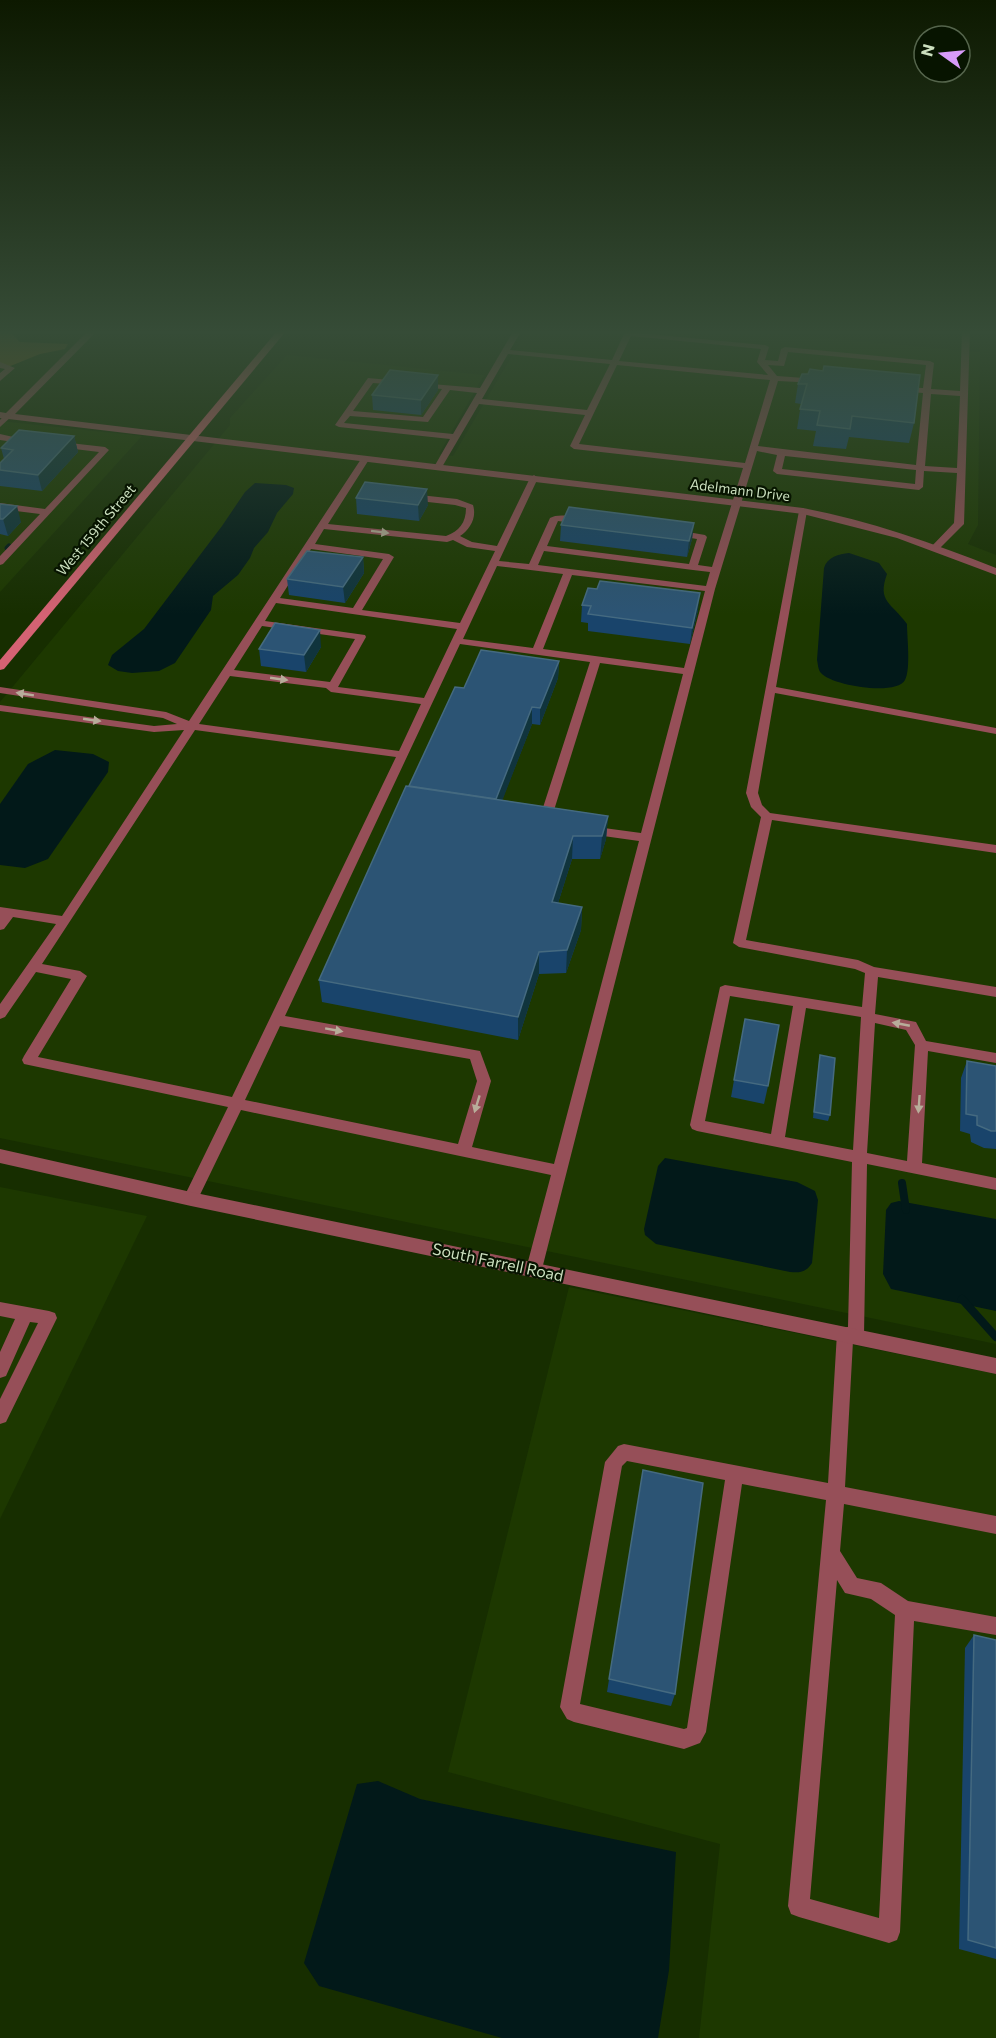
<svg xmlns="http://www.w3.org/2000/svg" width="996" height="2038" font-family="Commissioner,sans-serif">
<style>
.built{fill:#1d3800}
.forest{fill:#7e5619}
.water{fill:#021919}
.lines{fill:none;stroke-linecap:round;stroke-linejoin:round}
.stream-far1{stroke:#021919;stroke-width:5}
.stream{stroke:#021919;stroke-width:8}
.service{fill:#964f58;fill-rule:evenodd}
.minor{fill:#964f58;fill-rule:evenodd}
.tertiary{fill:#964f58;fill-rule:evenodd}
.secondary{fill:#d56273;fill-rule:evenodd}
.wall{fill:#19446b}
.shaded-wall{fill:#10343d}
.building{fill:#2c5474;stroke:#456a80;stroke-width:1.5}
.oneway{fill:#b8ad9a}
.labels{text-anchor:middle;stroke-width:4.5;stroke-linejoin:round;paint-order:stroke}
.far-street-label{font-size:14px;fill:#cbdfbe;stroke:#071400}
.street-label{font-size:16px;fill:#cbdfbe;stroke:#071400}
</style>
<rect width="100%" height="100%" fill="#172e00"/>
<g class="built">
<path d="M527,330H733L980,352L978,525L968,544L996,555V1344L0,1138V702L225,431L230,425V418L287,355L484,375L439,454L453,456Z"/>
<path d="M0,421L142,436L0,592Z"/>
<path d="M0,1187L147,1216L0,1519Z"/>
<path d="M569,1287L996,1374V2038H699L720,1844L448,1772Z"/>
</g>
<path class="forest" d="M0,330H8L20,342L68,344L65,349L40,354L8,367L0,368Z"/>
<g class="water">
<path d="M255,483L286,485L294,488L293,494L277,513L268,532L254,548L250,558L238,575L213,596L211,610L175,663L159,671L132,673L118,671L108,665L112,655L144,629L222,526L245,492Z"/>
<path d="M849,553L879,563L887,574C877,602 891,602 907,624C907,637 911,669 905,680C897,696 832,686 821,673C818,670 818,664 817,660L824,568C827,557 839,554 849,553Z"/>
<path d="M55,750L93,754L109,762L108,772L48,859L25,868L0,865V804L28,764Z"/>
<path d="M665,1158L797,1182L815,1191L818,1200L812,1263C806,1272 801,1273 790,1272L656,1244L645,1235L644,1229L658,1166Z"/>
<path d="M899,1201L996,1219V1311L891,1289L883,1274L886,1210L891,1203Z"/>
<path d="M378,1781L420,1799L676,1852L669,1970L658,2038H502L319,1986L304,1963L357,1784Z"/>
</g>
<g class="lines">
<path class="stream-far1" d="M7,548L9,546"/>
<g class="stream">
<path d="M902,1183L906,1210"/>
<path d="M962,1299L996,1337"/>
</g>
<g class="service">
<path d="M514,330H522L510,350L612,360L624,334L628,332L765,345L769,347L765,360L778,361L781,349L785,347L930,361L934,363L931,389L960,391L962,330H970L964,524L938,550L930,548L954,523L957,473L924,471L923,487L919,490L777,474L773,471L777,455L757,451L715,589L542,1269L540,1274L534,1276L528,1274L526,1269L551,1175L241,1110L196,1203L191,1205L186,1203L183,1199L228,1107L24,1064L22,1060L24,1056L71,979L36,972L5,1017L0,1019V1004L56,924L13,917L4,929L0,930V907L62,916L184,730L154,732L0,711V705L154,726L177,724L163,718L0,693V687L166,712L189,721L363,456L370,458L328,524L446,536C459,531 466,523 466,508L455,505L410,500L406,497L410,494L457,499L473,505C477,518 470,529 460,536L472,542L497,546L530,478L534,475L538,478L499,561L529,564L550,518C558,513 576,516 584,521L579,524L558,521L547,546L689,564L697,539L673,535V531L676,530L705,535L707,537L698,565L712,567L743,468L574,449L570,446L585,415L479,404L442,467L438,470L434,467L450,439L339,427L335,425L368,378L400,381L404,383L400,385L373,383L353,411L423,417L442,389L419,387V383L480,388ZM631,336L761,349L757,362L768,375L619,361ZM788,352L926,365L923,388L900,387L896,389L900,391L923,393L916,465L758,446L778,381L818,383L822,381L818,379L777,376L768,365L784,366ZM508,354L610,364L587,410L482,399ZM617,365L770,380L745,463L579,444ZM450,390L477,393L453,434L344,423L350,416L428,422ZM931,394L960,396L957,468L925,466ZM785,456L916,470L915,484L782,469ZM324,529L447,542L453,540L467,547L495,551L460,623L362,610L394,557L389,554L315,544ZM311,549L383,559L353,608L280,598ZM544,551L693,570L710,572L706,586L538,565ZM497,566L563,574L533,648L463,639ZM572,575L705,591L684,668L543,649ZM276,603L457,629L424,698L338,687L366,637L365,635L265,621ZM262,626L355,639L330,682L234,670ZM460,644L590,662L538,823L544,827L550,823L600,663L683,674L641,833L589,826L583,830L589,834L639,841L554,1164L472,1147L491,1081L480,1051L285,1016ZM230,676L326,688L331,692L421,704L399,751L199,724ZM195,730L396,757L232,1097L38,1057L87,976L80,971L42,964ZM280,1026L470,1059L477,1081L458,1144L245,1100Z"/>
<path d="M5,414L12,416L0,427V420Z"/>
<path d="M0,434L31,441L27,444L0,440Z"/>
<path d="M61,442L105,447L109,450L3,564L0,565V556L40,514L0,509V503L45,509L99,452L58,447V443Z"/>
<path d="M803,508L807,511L776,687L996,728V734L775,693L758,793L762,805L770,813L996,845V853L772,820L746,940L858,960L874,967L996,987V997L878,977L875,1014L916,1022L926,1041L996,1053V1063L928,1051L922,1163L996,1178V1190L867,1164L864,1335L862,1340L853,1341L845,1487L996,1516V1534L844,1504L840,1551L857,1578L881,1583L908,1601L996,1617V1635L914,1621L900,1932L897,1940L889,1943L799,1917L791,1914L788,1906L826,1500L742,1484L706,1732L700,1743L684,1749L574,1722L567,1719L560,1707L605,1462L618,1446L624,1444L828,1483L837,1333L839,1328L848,1327L852,1162L697,1131L692,1129L690,1125L720,987L725,985L862,1007L865,973L855,969L739,947L733,943L761,817L751,807L746,793L799,511ZM730,996L793,1006L771,1134L705,1121ZM806,1008L861,1017L853,1150L785,1137ZM875,1023L906,1030L915,1045L907,1161L867,1153ZM627,1461L725,1480L687,1728L684,1729L580,1704L622,1466ZM837,1580L845,1593L871,1599L895,1615L879,1918L810,1899Z"/>
<path d="M0,1302L49,1311L55,1313L57,1318L6,1422L0,1424V1399L38,1323L30,1322L6,1376L0,1378V1352L15,1319L0,1316Z"/>
</g>
<g class="minor">
<path d="M89,330H98L15,414L803,508C870,521 933,543 996,568V575L897,538L803,514L0,418V412L6,413Z"/>
<path d="M0,362L15,368L0,381V373L5,369L0,368Z"/>
</g>
<path class="tertiary" d="M0,1149L191,1192L996,1358V1374L191,1206L0,1163Z"/>
<path class="secondary" d="M278,330H287L4,669L0,670V660Z"/>
</g>
<g class="wall">
<path d="M802,374L914,423L909,443L849,437L846,449L813,446L816,431L797,429L801,404L795,403L798,384Z"/>
<path d="M438,390L421,415L373,410L372,395Z"/>
<path d="M74,436L78,452L42,491L0,486V463L4,459L1,448Z"/>
<path d="M356,498L428,505L419,521L357,514Z"/>
<path d="M0,504L21,522L8,536L0,534Z"/>
<path d="M694,523L692,539L687,557L560,541L561,525Z"/>
<path d="M363,557L364,573L345,603L289,595L287,579Z"/>
<path d="M582,605L698,610L690,644L588,631V623L581,622Z"/>
<path d="M321,647L306,672L261,666L259,649Z"/>
<path d="M559,661L558,678L540,725L532,724L502,800L608,816L606,839L600,859H572L558,903L582,907L581,930L566,973L539,974L518,1040L322,1002L319,980L409,786L464,688Z"/>
<path d="M745,1019L768,1086L764,1104L731,1097Z"/>
<path d="M820,1055L830,1115L828,1121L813,1118L819,1061Z"/>
<path d="M967,1061L996,1066V1149L984,1148L971,1142L970,1134L960,1131L961,1078Z"/>
<path d="M643,1470L675,1694L671,1706L607,1692Z"/>
<path d="M974,1635L996,1640V1959L959,1949L965,1648Z"/>
</g>
<g class="shaded-wall">
<path d="M438,375V390L421,415V400Z"/>
<path d="M74,436L78,452L42,491L38,475Z"/>
<path d="M427,489L428,505L419,521L418,505Z"/>
<path d="M17,506L21,522L8,536L3,519Z"/>
<path d="M694,523L692,539L687,557L689,541Z"/>
<path d="M363,557L364,573L345,603L343,587Z"/>
<path d="M700,593L698,610L690,644L692,628Z"/>
<path d="M320,630L321,647L306,672L304,655Z"/>
<path d="M559,661L558,678L540,725V708Z"/>
<path d="M532,707V724L494,822V804Z"/>
<path d="M608,816L606,839L600,859L602,836Z"/>
<path d="M573,836L572,859L551,925L552,902Z"/>
<path d="M582,907L581,930L566,973L567,950Z"/>
<path d="M539,952V974L518,1040V1017Z"/>
</g>
<g class="building">
<path d="M824,366L920,375L914,423L852,416L850,429L817,425L820,411L800,409L807,384H798L802,374H808L810,369L823,371Z"/>
<path d="M390,370L438,375L421,400L372,395Z"/>
<path d="M19,430L74,436L38,475L0,470V463L13,450L1,448Z"/>
<path d="M365,482L427,489L418,505L356,498Z"/>
<path d="M0,504L17,506L3,519H0Z"/>
<path d="M569,507L694,523L689,541L561,525Z"/>
<path d="M307,551L363,557L343,587L287,579Z"/>
<path d="M600,581L700,593L692,628L588,614L591,606L582,605L588,588L597,589Z"/>
<path d="M275,623L320,630L304,655L259,649Z"/>
<path d="M481,650L559,661L540,708L532,707L496,799L409,786L455,687L464,688Z"/>
<path d="M406,786L608,816L602,836H573L552,902L582,907L567,950L539,952L518,1017L319,980Z"/>
<path d="M745,1019L779,1025L768,1086L734,1080Z"/>
<path d="M820,1055L835,1058L830,1115L814,1112Z"/>
<path d="M967,1061L996,1066V1131H991L977,1125V1116L966,1114Z"/>
<path d="M643,1470L703,1483L675,1694L609,1679Z"/>
<path d="M974,1635L996,1640V1948L968,1940Z"/>
</g>
<defs><path id="oneway-solid" d="M-6-.8H1V-3.2L6.5 0L1 3.2V.8H-6Z" transform="scale(1.5)"/></defs>
<g class="oneway">
<use href="#oneway-solid" transform="translate(380 532) rotate(7)"/>
<use href="#oneway-solid" transform="translate(279 679) rotate(8)"/>
<use href="#oneway-solid" transform="translate(25 694) rotate(-171)"/>
<use href="#oneway-solid" transform="translate(92 720) rotate(8)"/>
<use href="#oneway-solid" transform="translate(901 1024) rotate(-169)"/>
<use href="#oneway-solid" transform="translate(334 1030) rotate(10)"/>
<use href="#oneway-solid" transform="translate(477 1104) rotate(107)"/>
<use href="#oneway-solid" transform="translate(919 1104) rotate(94)"/>
</g>
<linearGradient id="sky" x2="0" y2="1"><stop stop-color="#0d1900"/><stop offset="0.54" stop-color="#364c37"/><stop offset="1" stop-color="#364c37" stop-opacity="0"/></linearGradient>
<rect width="996" height="615" fill="url(#sky)"/>
<g class="labels">
<g class="far-street-label">
<text transform="translate(740 490) rotate(7)" y="5">Adelmann Drive</text>
<text transform="translate(96 530) rotate(-50)" y="5">West 159th Street</text>
</g>
<g class="street-label">
<text transform="translate(498 1262) rotate(12)" y="6">South Farrell Road</text>
</g>
</g>
<g transform="translate(942 54) rotate(285)"><circle r="28" fill="#071400" stroke="#55654c" stroke-width="1.5"/>
<path d="M0-4.5L10 22L0 15L-10 22Z" fill="#d79bf9"/>
<text y="-9" font-size="16" font-weight="bold" text-anchor="middle" fill="#cbdfbe">N</text>
</g>
</svg>
